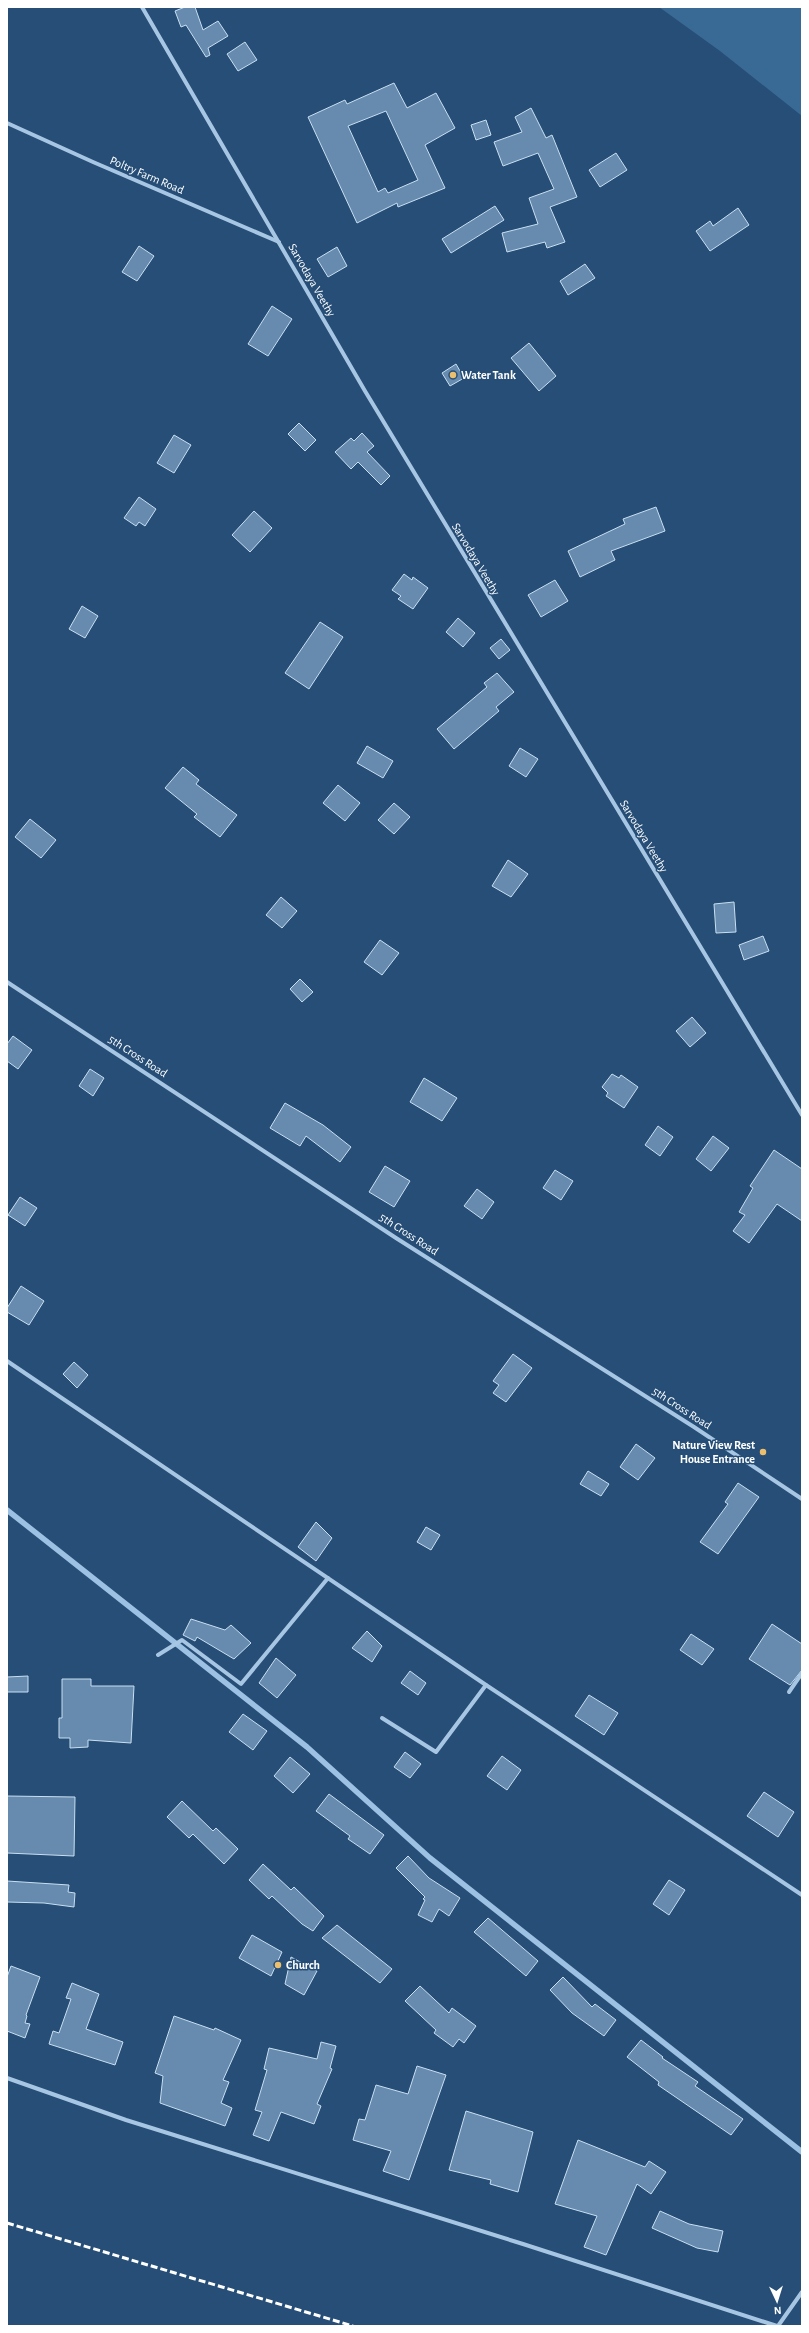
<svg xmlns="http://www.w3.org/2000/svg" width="809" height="2333" font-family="'Alegreya Sans',sans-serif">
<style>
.green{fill:#396995}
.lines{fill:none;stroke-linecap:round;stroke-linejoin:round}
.stream{stroke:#9cc1e3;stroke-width:5.5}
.building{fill:#668bae;stroke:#c9dff2;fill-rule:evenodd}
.minor{stroke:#a7c6e3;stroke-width:4}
.rail{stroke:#fff;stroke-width:3;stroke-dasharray:7 3;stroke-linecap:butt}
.poi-dot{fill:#ebbf6d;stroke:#264e77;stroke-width:1.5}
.labels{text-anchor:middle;stroke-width:3;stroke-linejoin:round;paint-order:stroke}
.street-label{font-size:12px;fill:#fff;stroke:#264e77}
.poi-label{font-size:12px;font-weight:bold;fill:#fff;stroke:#264e77;text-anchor:start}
</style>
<rect width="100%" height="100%" fill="#264e77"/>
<path class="green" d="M659,7H802V116L720,51Z"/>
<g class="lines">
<path class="stream" d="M7,1510L307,1747L430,1858L802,2152"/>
</g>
<g class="building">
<path d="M185,7H195L203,30L218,21L228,36L208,48L210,55L206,57L186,25L181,27L175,11Z"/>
<path d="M245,42L257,60L238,71L227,54Z"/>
<path d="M394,83L407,108L436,93L455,128L425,145L445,188L398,207L397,203L357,223L308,117L345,100L347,104ZM386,111L418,180L388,193L385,188L378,192L348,126Z"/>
<path d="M531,108L546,138L552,135L577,197L550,207L565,242L547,248L545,242L507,252L502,233L538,224L529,198L554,189L538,153L503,166L494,142L522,132L515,117Z"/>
<path d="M486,120L491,135L476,140L471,125Z"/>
<path d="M616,153L627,170L600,187L589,170Z"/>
<path d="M495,206L504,220L451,253L442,239Z"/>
<path d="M738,208L749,225L710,251L696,231L710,221L713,226Z"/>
<path d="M139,246L154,256L137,281L122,272Z"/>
<path d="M337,247L347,266L328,277L317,259Z"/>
<path d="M585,264L595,278L568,295L560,281Z"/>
<path d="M272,306L292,319L268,356L248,344Z"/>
<path d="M529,343L556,376L539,391L511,358Z"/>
<path d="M456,364L464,378L450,386L442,373Z"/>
<path d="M299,423L316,440L305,451L288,434Z"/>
<path d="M362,433L374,446L367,452L390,476L381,485L358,462L351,469L335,452L351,438L354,441Z"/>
<path d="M174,435L191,445L174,473L157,463Z"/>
<path d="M139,497L156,509L145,526L139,522L136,526L124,518Z"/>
<path d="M656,507L665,531L611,551L615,560L580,577L568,551L625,524L623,519Z"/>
<path d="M254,511L272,528L250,552L232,535Z"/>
<path d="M404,574L412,580L413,577L428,588L413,609L398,599L401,596L392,590Z"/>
<path d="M555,580L568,601L541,617L528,595Z"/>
<path d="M82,606L98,616L85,638L69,629Z"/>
<path d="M458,618L475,633L463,647L446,632Z"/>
<path d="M320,622L343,637L309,689L285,673Z"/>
<path d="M501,639L510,650L499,659L490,648Z"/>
<path d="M497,673L514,692L496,707L499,711L454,749L437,729L487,687L484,683Z"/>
<path d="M367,746L393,761L383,778L357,763Z"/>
<path d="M520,748L538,759L526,777L509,766Z"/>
<path d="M183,767L199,780L196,784L237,815L220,837L194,817L197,814L165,788Z"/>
<path d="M338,785L360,803L345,821L323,803Z"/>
<path d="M394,803L410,817L394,834L378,820Z"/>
<path d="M30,819L56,840L41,858L15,837Z"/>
<path d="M508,860L528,874L511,897L492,886Z"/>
<path d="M281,897L297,911L282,928L266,915Z"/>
<path d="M734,902L736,932L716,933L714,904Z"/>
<path d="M763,936L769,951L744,960L739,945Z"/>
<path d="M380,940L399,953L382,975L364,962Z"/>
<path d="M300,979L313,992L302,1002L290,989Z"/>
<path d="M692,1017L706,1033L690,1047L676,1031Z"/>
<path d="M13,1036L32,1050L18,1069L7,1061V1044Z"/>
<path d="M90,1069L104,1078L93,1096L79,1086Z"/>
<path d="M612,1074L619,1078L621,1075L638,1087L624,1108L606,1096L608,1093L602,1087Z"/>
<path d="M424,1078L457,1098L442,1121L410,1102Z"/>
<path d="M285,1103L323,1125L351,1147L340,1162L306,1136L300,1146L270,1128Z"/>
<path d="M658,1126L673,1137L660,1156L645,1145Z"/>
<path d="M713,1136L729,1148L711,1171L696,1159Z"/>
<path d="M774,1150L802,1169V1221L777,1204L749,1243L733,1231L745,1215L739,1212L753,1188L750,1186Z"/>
<path d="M385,1166L410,1181L394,1207L369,1192Z"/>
<path d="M555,1170L573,1181L561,1200L543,1188Z"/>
<path d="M477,1189L494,1202L482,1219L464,1206Z"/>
<path d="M20,1197L37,1208L25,1226L8,1215Z"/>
<path d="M21,1286L44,1301L29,1325L7,1312V1308Z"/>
<path d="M513,1354L532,1368L506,1402L493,1393L499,1385L493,1381Z"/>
<path d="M74,1362L88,1375L77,1388L63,1374Z"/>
<path d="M636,1444L655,1458L638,1480L620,1467Z"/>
<path d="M588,1471L609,1484L601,1496L580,1484Z"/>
<path d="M738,1483L759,1497L718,1554L700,1542L728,1504L725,1502Z"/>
<path d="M316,1522L332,1538L316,1561L298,1547Z"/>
<path d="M426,1527L440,1535L431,1550L417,1542Z"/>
<path d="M191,1619L225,1630L231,1625L251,1643L234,1659L197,1637L195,1641L183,1635Z"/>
<path d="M772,1624L802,1644V1670L790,1685L749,1659Z"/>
<path d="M367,1631L382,1646L372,1662L352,1648Z"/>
<path d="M691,1634L714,1649L702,1665L680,1650Z"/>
<path d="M276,1658L296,1675L277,1698L259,1683Z"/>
<path d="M410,1671L426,1683L418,1695L401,1683Z"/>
<path d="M28,1676V1692H7V1677Z"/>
<path d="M62,1679H91V1686H134L131,1743L88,1740V1747L70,1748V1738H59V1718H62Z"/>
<path d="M589,1695L618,1713L604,1735L575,1716Z"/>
<path d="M243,1714L267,1731L253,1750L229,1732Z"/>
<path d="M405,1752L421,1764L410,1778L394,1767Z"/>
<path d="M502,1756L521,1770L507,1790L487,1776Z"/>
<path d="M290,1757L310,1774L293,1793L274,1776Z"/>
<path d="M764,1792L794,1812L778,1837L747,1816Z"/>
<path d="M329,1794L384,1835L370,1854L348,1839L350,1836L316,1811Z"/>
<path d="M7,1796L75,1797L74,1856L7,1853Z"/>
<path d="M182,1801L213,1831L216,1828L238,1849L224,1864L193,1834L189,1838L167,1817Z"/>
<path d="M408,1856L429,1878L460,1898L449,1916L439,1909L432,1922L418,1915L425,1900L423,1899L425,1897L396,1868Z"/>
<path d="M263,1864L291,1890L294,1887L324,1916L313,1931L302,1924L272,1896L269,1899L249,1880Z"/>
<path d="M669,1880L685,1890L669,1915L653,1904Z"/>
<path d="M7,1881L69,1885L68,1892L75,1893L74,1907L44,1903L7,1902Z"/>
<path d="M488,1918L538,1961L526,1976L474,1932Z"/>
<path d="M337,1925L392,1969L380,1983L322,1938Z"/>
<path d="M252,1935L282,1952L271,1976L239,1958Z"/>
<path d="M291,1957L317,1971L304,1995L285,1984Z"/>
<path d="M11,1966L40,1977L26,2015L27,2016L25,2023L30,2024L25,2038L7,2031V1977Z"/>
<path d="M563,1977L592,2007L595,2004L616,2020L604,2036L572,2013L550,1990Z"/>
<path d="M72,1983L99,1994L86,2029L123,2042L115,2065L49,2044L53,2031L59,2033L71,1999L66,1998Z"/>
<path d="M420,1986L449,2013L452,2008L476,2026L464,2043L459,2039L453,2047L434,2033L436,2030L405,2001Z"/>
<path d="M174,2016L214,2030L215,2028L241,2040L223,2080L229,2082L221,2103L232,2108L225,2126L160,2103L163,2076L155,2073Z"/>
<path d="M641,2040L663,2057L662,2058L698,2082L695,2086L743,2119L731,2135L658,2085L659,2082L627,2057Z"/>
<path d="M321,2042L336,2046L330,2068L332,2069L317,2104L321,2106L314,2124L281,2112L269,2141L253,2135L262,2112L255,2110L267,2070L264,2069L269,2048L317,2059Z"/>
<path d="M417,2066L446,2075L409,2180L383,2171L391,2151L353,2140L359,2119L365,2120L376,2085L408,2094Z"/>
<path d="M466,2111L533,2132L518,2192L490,2184L491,2180L449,2170Z"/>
<path d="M578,2140L645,2167L649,2161L666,2172L651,2194L637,2184L606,2255L584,2247L597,2216L555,2204Z"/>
<path d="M660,2211L689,2224L723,2231L718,2252L697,2248L652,2228Z"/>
</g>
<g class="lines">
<g class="minor">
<path d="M142,7L365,391L802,1115"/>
<path d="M7,123L93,162L279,242"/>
<path d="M7,982L396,1238L694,1427L802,1499"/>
<path d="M7,1361L486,1685L802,1895"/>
<path d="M158,1655L182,1640L241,1684L328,1578"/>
<path d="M789,1692L802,1673"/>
<path d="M382,1718L436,1752L486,1685"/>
<path d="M7,2078L126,2120L523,2244L777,2326"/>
<path d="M778,2326L802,2292"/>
</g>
<path class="rail" d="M7,2223L353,2326"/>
</g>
<g class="poi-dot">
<circle cx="453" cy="375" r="4"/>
<circle cx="763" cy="1452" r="4"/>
<circle cx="278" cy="1965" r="4"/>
</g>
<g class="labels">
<g class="street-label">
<text transform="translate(147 175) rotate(23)" y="4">Poltry Farm Road</text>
<text transform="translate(312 280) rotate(60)" y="4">Sarvodaya Veethy</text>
<text transform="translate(476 559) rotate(59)" y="4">Sarvodaya Veethy</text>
<text transform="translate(644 836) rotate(59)" y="4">Sarvodaya Veethy</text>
<text transform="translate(138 1056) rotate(33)" y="4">5th Cross Road</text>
<text transform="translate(409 1234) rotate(33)" y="4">5th Cross Road</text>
<text transform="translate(682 1408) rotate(33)" y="4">5th Cross Road</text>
</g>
<g class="poi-label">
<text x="461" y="379">Water Tank</text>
<text x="755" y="1449" text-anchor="end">Nature View Rest<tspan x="755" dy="14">House Entrance</tspan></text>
<text x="286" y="1969">Church</text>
</g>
</g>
<rect width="809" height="2333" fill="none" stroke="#ffffff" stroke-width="16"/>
<g transform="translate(777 2301) rotate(176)" stroke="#264e77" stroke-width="3" paint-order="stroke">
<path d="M0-3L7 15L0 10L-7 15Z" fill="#ffffff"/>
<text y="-6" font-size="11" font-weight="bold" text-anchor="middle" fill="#ffffff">N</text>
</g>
</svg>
